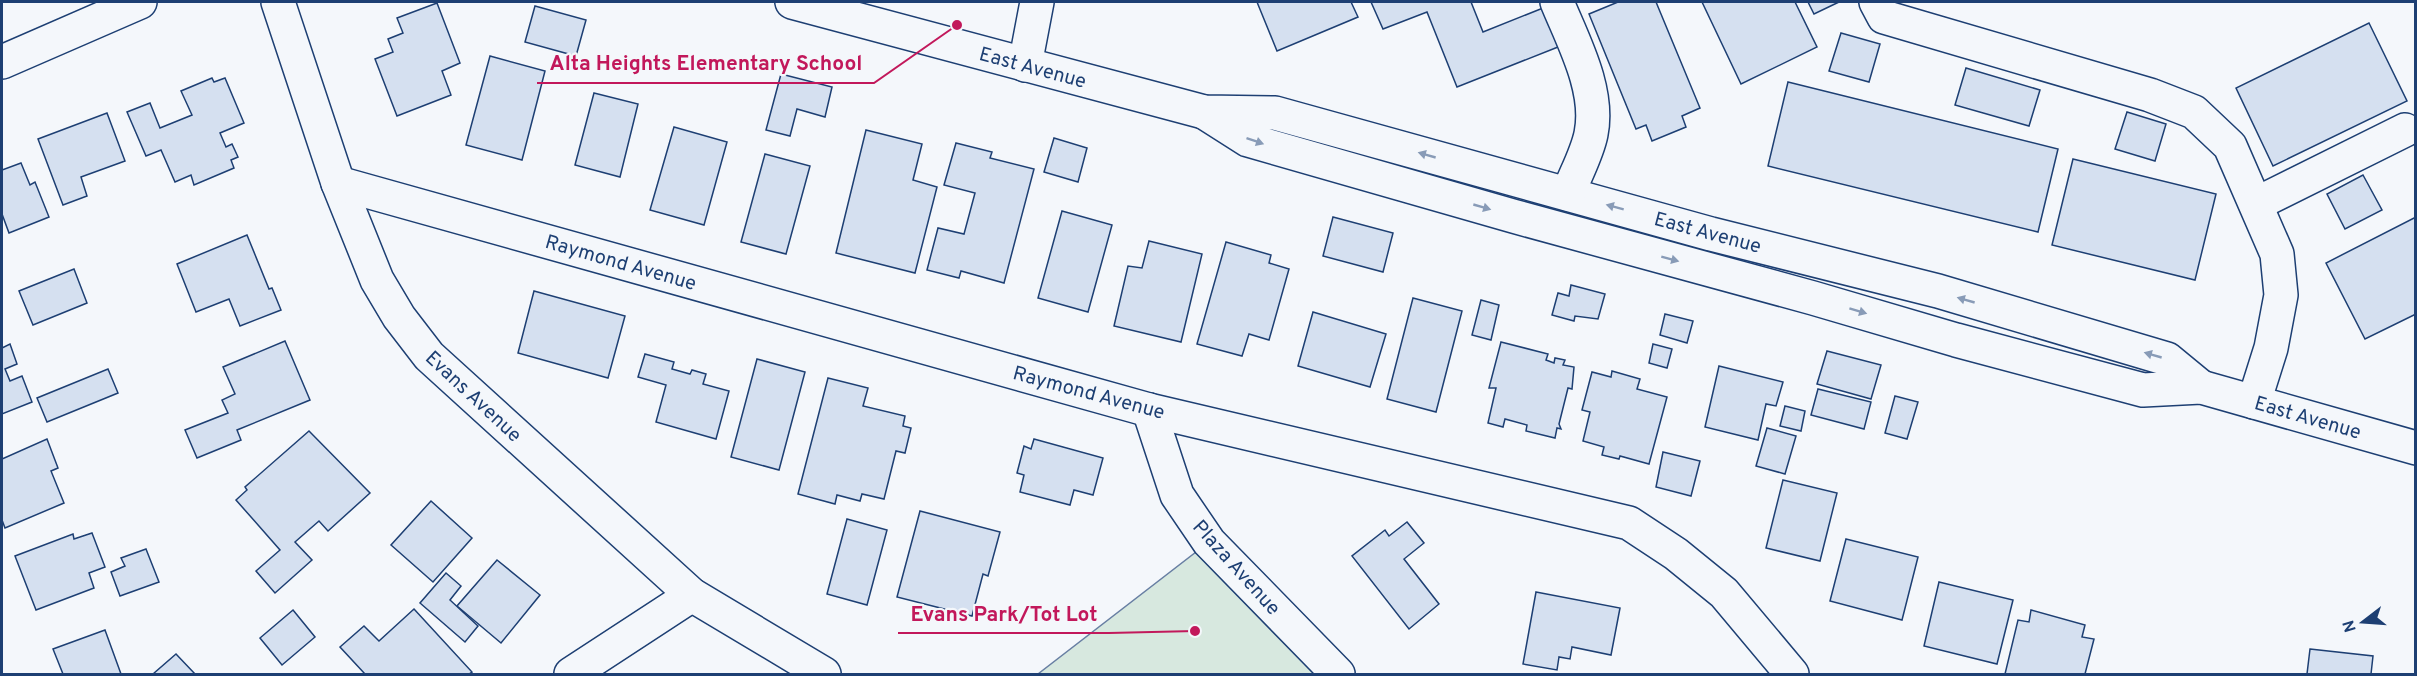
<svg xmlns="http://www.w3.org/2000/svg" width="2417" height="676" font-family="Overpass,sans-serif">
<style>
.green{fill:#d7e8df;stroke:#687fa3;stroke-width:1.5}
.building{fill:#d5e0f0;stroke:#1d3f73;stroke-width:1.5}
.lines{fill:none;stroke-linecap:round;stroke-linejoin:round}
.minor-casing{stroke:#1d3f73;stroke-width:36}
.minor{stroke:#f4f7fb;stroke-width:33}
.oneway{fill:#889bb7}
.labels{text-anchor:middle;stroke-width:4.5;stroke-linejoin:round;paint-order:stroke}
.street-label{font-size:20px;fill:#1d3f73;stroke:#f4f7fb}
.leader{fill:none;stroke:#c2185b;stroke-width:2}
.callout-dot{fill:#c2185b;stroke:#f4f7fb;stroke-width:2}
.callout-label{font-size:21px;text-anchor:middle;font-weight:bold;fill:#c2185b;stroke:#f4f7fb;stroke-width:4.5;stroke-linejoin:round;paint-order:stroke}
</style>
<rect width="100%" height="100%" fill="#f4f7fb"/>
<path class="green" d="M1209,542L1338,674H1038Z"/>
<g class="building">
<path d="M1257,2H1351L1358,17L1277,51Z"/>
<path d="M1371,2H1471L1483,32L1543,8L1558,47L1457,87L1427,12L1383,29Z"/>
<path d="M1618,2H1656L1700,108L1682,116L1686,127L1652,141L1646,125L1636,129L1589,14Z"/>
<path d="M1702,2H1795L1817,47L1741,84Z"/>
<path d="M1808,2H1839L1814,14Z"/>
<path d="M437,3L460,63L442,71L451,95L397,116L375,59L393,52L388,39L403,33L397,18Z"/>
<path d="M535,6L586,20L576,56L525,42Z"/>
<path d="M2369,23L2407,101L2273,166L2236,88Z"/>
<path d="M1841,33L1880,44L1869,82L1829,71Z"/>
<path d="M490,56L545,71L522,160L466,145Z"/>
<path d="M1966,68L2040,90L2029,126L1955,105Z"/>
<path d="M781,74L832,87L825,117L797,109L790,136L766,130Z"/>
<path d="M212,78L214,82L225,78L244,123L220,133L226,147L232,144L238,157L231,160L234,168L194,185L191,175L175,182L161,150L146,156L127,112L150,103L160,128L192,115L181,91Z"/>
<path d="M1788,82L2058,149L2038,232L1768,166Z"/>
<path d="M594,93L638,104L620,177L575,165Z"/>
<path d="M2127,112L2166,124L2155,161L2115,149Z"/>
<path d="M107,113L125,161L81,177L87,196L63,205L38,139Z"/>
<path d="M674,127L727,142L704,225L650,210Z"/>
<path d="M866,130L922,144L913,180L937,187L915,273L836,253Z"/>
<path d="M1054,138L1087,148L1078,182L1044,172Z"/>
<path d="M956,143L992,152L990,158L1034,169L1004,283L961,271L959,278L927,270L938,228L964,234L975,193L944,185Z"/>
<path d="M765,154L810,166L786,254L741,242Z"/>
<path d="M2073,159L2216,194L2195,280L2052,245Z"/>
<path d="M21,163L30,185L35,182L49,217L9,233L2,214V170Z"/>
<path d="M2363,175L2382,210L2345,229L2327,194Z"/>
<path d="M1062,211L1112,225L1088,312L1038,298Z"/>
<path d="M1333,217L1393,233L1383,272L1323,256Z"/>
<path d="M2416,217V314L2365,339L2326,263Z"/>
<path d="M247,235L269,289L272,288L281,310L240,326L229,299L196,312L177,264Z"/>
<path d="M1149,241L1202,254L1181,342L1114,326L1128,266L1142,268Z"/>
<path d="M1226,242L1271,255L1269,263L1289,269L1269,340L1249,334L1242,356L1197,344Z"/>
<path d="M74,269L87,303L33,325L19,291Z"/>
<path d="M1571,285L1605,294L1598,319L1575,316L1574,321L1552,315L1558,293L1569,296Z"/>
<path d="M534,291L625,316L608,378L518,353Z"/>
<path d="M1413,298L1462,311L1436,412L1387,399Z"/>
<path d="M1481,300L1499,305L1491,340L1472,335Z"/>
<path d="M1313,312L1386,334L1370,387L1298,366Z"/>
<path d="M1665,314L1693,321L1687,343L1660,335Z"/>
<path d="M285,341L310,400L237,430L241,440L197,458L185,430L228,413L222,400L235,394L223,367Z"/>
<path d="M1501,342L1548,354L1546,360L1554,363L1555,358L1565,360L1563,365L1574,367L1572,389L1568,388L1559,424L1561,429L1557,428L1555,438L1526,431L1527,425L1505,419L1503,427L1488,423L1496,388H1489Z"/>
<path d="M10,344L17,364L5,369L10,381L22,376L32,402L2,414V348Z"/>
<path d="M1653,344L1672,349L1667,368L1649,363Z"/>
<path d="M1827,351L1881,365L1871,399L1817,384Z"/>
<path d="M645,354L674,362L672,369L690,374L692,370L706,374L703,384L729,391L716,439L656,422L666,385L638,377Z"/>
<path d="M757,359L805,372L779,470L731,457Z"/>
<path d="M1719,366L1783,382L1776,406L1766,404L1758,440L1705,427Z"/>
<path d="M108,369L118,393L47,422L37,398Z"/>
<path d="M1612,371L1640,379L1637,389L1667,397L1649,464L1620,456L1619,459L1602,455L1604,447L1583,441L1590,412L1582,410L1592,372L1611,377Z"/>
<path d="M828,378L868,388L863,406L905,416L903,426L911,428L905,453L896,451L884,499L862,494L860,501L837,495L835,504L798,494Z"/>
<path d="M1818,389L1871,402L1864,429L1811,415Z"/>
<path d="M1895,396L1918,402L1907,439L1885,433Z"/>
<path d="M1785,406L1805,411L1801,431L1780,426Z"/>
<path d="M1767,428L1796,436L1785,474L1756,466Z"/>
<path d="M309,431L370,493L328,531L319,521L295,542L312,560L275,593L256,571L280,550L236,500L247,490L245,487Z"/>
<path d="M47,439L58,468L51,471L64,503L5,528L2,520V459Z"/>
<path d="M1034,439L1103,458L1093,495L1074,490L1070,505L1020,492L1024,475L1017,473L1024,446L1031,449Z"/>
<path d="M1663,452L1700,461L1691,496L1656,487Z"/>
<path d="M1783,480L1837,493L1820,561L1766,548Z"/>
<path d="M431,501L472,538L433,582L391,545Z"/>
<path d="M920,511L1000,532L988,576L983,574L972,616L897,597Z"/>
<path d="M847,519L887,530L867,605L827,594Z"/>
<path d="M1407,522L1424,543L1404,559L1439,604L1409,629L1352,556L1385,530L1389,536Z"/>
<path d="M92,533L105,567L89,573L94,588L36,610L15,556L73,534L74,539Z"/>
<path d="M1846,539L1918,557L1902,620L1830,601Z"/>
<path d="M146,549L159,582L120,596L111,572L125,566L121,558Z"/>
<path d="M497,560L540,595L501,643L457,606Z"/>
<path d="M446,573L461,586L450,600L478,626L465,642L420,603Z"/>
<path d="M1939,582L2013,600L1997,664L1924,646Z"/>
<path d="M1536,592L1620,608L1611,655L1572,647L1570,659L1559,657L1557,670L1523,664Z"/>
<path d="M414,609L472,672L469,674H365L340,647L364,626L379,641Z"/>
<path d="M293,610L315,637L282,665L260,638Z"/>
<path d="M2031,610L2085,625L2082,637L2094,639L2085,674H2005L2018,620L2029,622Z"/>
<path d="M105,630L121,674H63L53,649Z"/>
<path d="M2310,649L2373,656L2371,674H2307Z"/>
<path d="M176,654L195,674H153Z"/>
</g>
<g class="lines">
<g class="minor-casing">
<g id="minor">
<path d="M278,2L338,183L377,280L399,317L429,356L692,595L824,674"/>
<path d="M792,2L1204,112L1275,113L1711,234L1938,291L2167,359L2201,387"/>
<path d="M1557,2C1573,41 1600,90 1591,134C1587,154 1575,175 1568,194"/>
<path d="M1876,2L1884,17L2150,95L2194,112L2230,146L2277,254L2281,295L2271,348L2254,402"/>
<path d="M2,62L140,2"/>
<path d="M1025,65L1037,2"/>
<path d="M1204,112L1248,140L1513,216L1813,298L1956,340L2143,390L2201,387L2416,448"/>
<path d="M338,183L1149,410L1629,523L1676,554L1724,593L1792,674"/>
<path d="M2256,204L2405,130"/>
<path d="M1149,410L1177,495L1209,542L1338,674"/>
<path d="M571,674L692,595"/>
</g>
</g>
<use href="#minor" class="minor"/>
</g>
<defs><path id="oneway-solid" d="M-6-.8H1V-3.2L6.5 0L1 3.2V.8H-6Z" transform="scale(1.5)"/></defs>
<g class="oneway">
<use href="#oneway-solid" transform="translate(1255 141) rotate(19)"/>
<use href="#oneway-solid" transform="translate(1427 155) rotate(-164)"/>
<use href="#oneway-solid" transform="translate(1482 207) rotate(16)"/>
<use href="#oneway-solid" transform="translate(1615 207) rotate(-165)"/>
<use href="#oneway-solid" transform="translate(1670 259) rotate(15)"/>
<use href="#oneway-solid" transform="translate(1966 300) rotate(-164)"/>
<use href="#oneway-solid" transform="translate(1858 311) rotate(17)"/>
<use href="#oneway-solid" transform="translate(2153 355) rotate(-164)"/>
</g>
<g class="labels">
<g class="street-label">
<text transform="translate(1033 67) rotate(15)" y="7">East Avenue</text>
<text transform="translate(1708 232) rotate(15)" y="7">East Avenue</text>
<text transform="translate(621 262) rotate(16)" y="7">Raymond Avenue</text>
<text transform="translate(1089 392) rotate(15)" y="7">Raymond Avenue</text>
<text transform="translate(474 396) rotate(43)" y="7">Evans Avenue</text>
<text transform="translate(2308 417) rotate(16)" y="7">East Avenue</text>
<text transform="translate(1237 567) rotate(48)" y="7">Plaza Avenue</text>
</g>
</g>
<path class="leader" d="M957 25L874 83H537M1195 631L1109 633H898"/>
<g class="callout-dot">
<circle cx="957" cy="25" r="6"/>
<circle cx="1195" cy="631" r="6"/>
</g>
<g class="callout-label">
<text x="706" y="70">Alta Heights Elementary School</text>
<text x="1004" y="621">Evans Park/Tot Lot</text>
</g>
<rect width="2417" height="676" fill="none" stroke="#1d3f73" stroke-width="6"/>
<g transform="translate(2363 622) rotate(253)" stroke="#f4f7fb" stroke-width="4.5" paint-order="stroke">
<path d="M0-4.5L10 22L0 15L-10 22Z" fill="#1d3f73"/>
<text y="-9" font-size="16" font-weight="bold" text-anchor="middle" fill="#1d3f73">N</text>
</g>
</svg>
